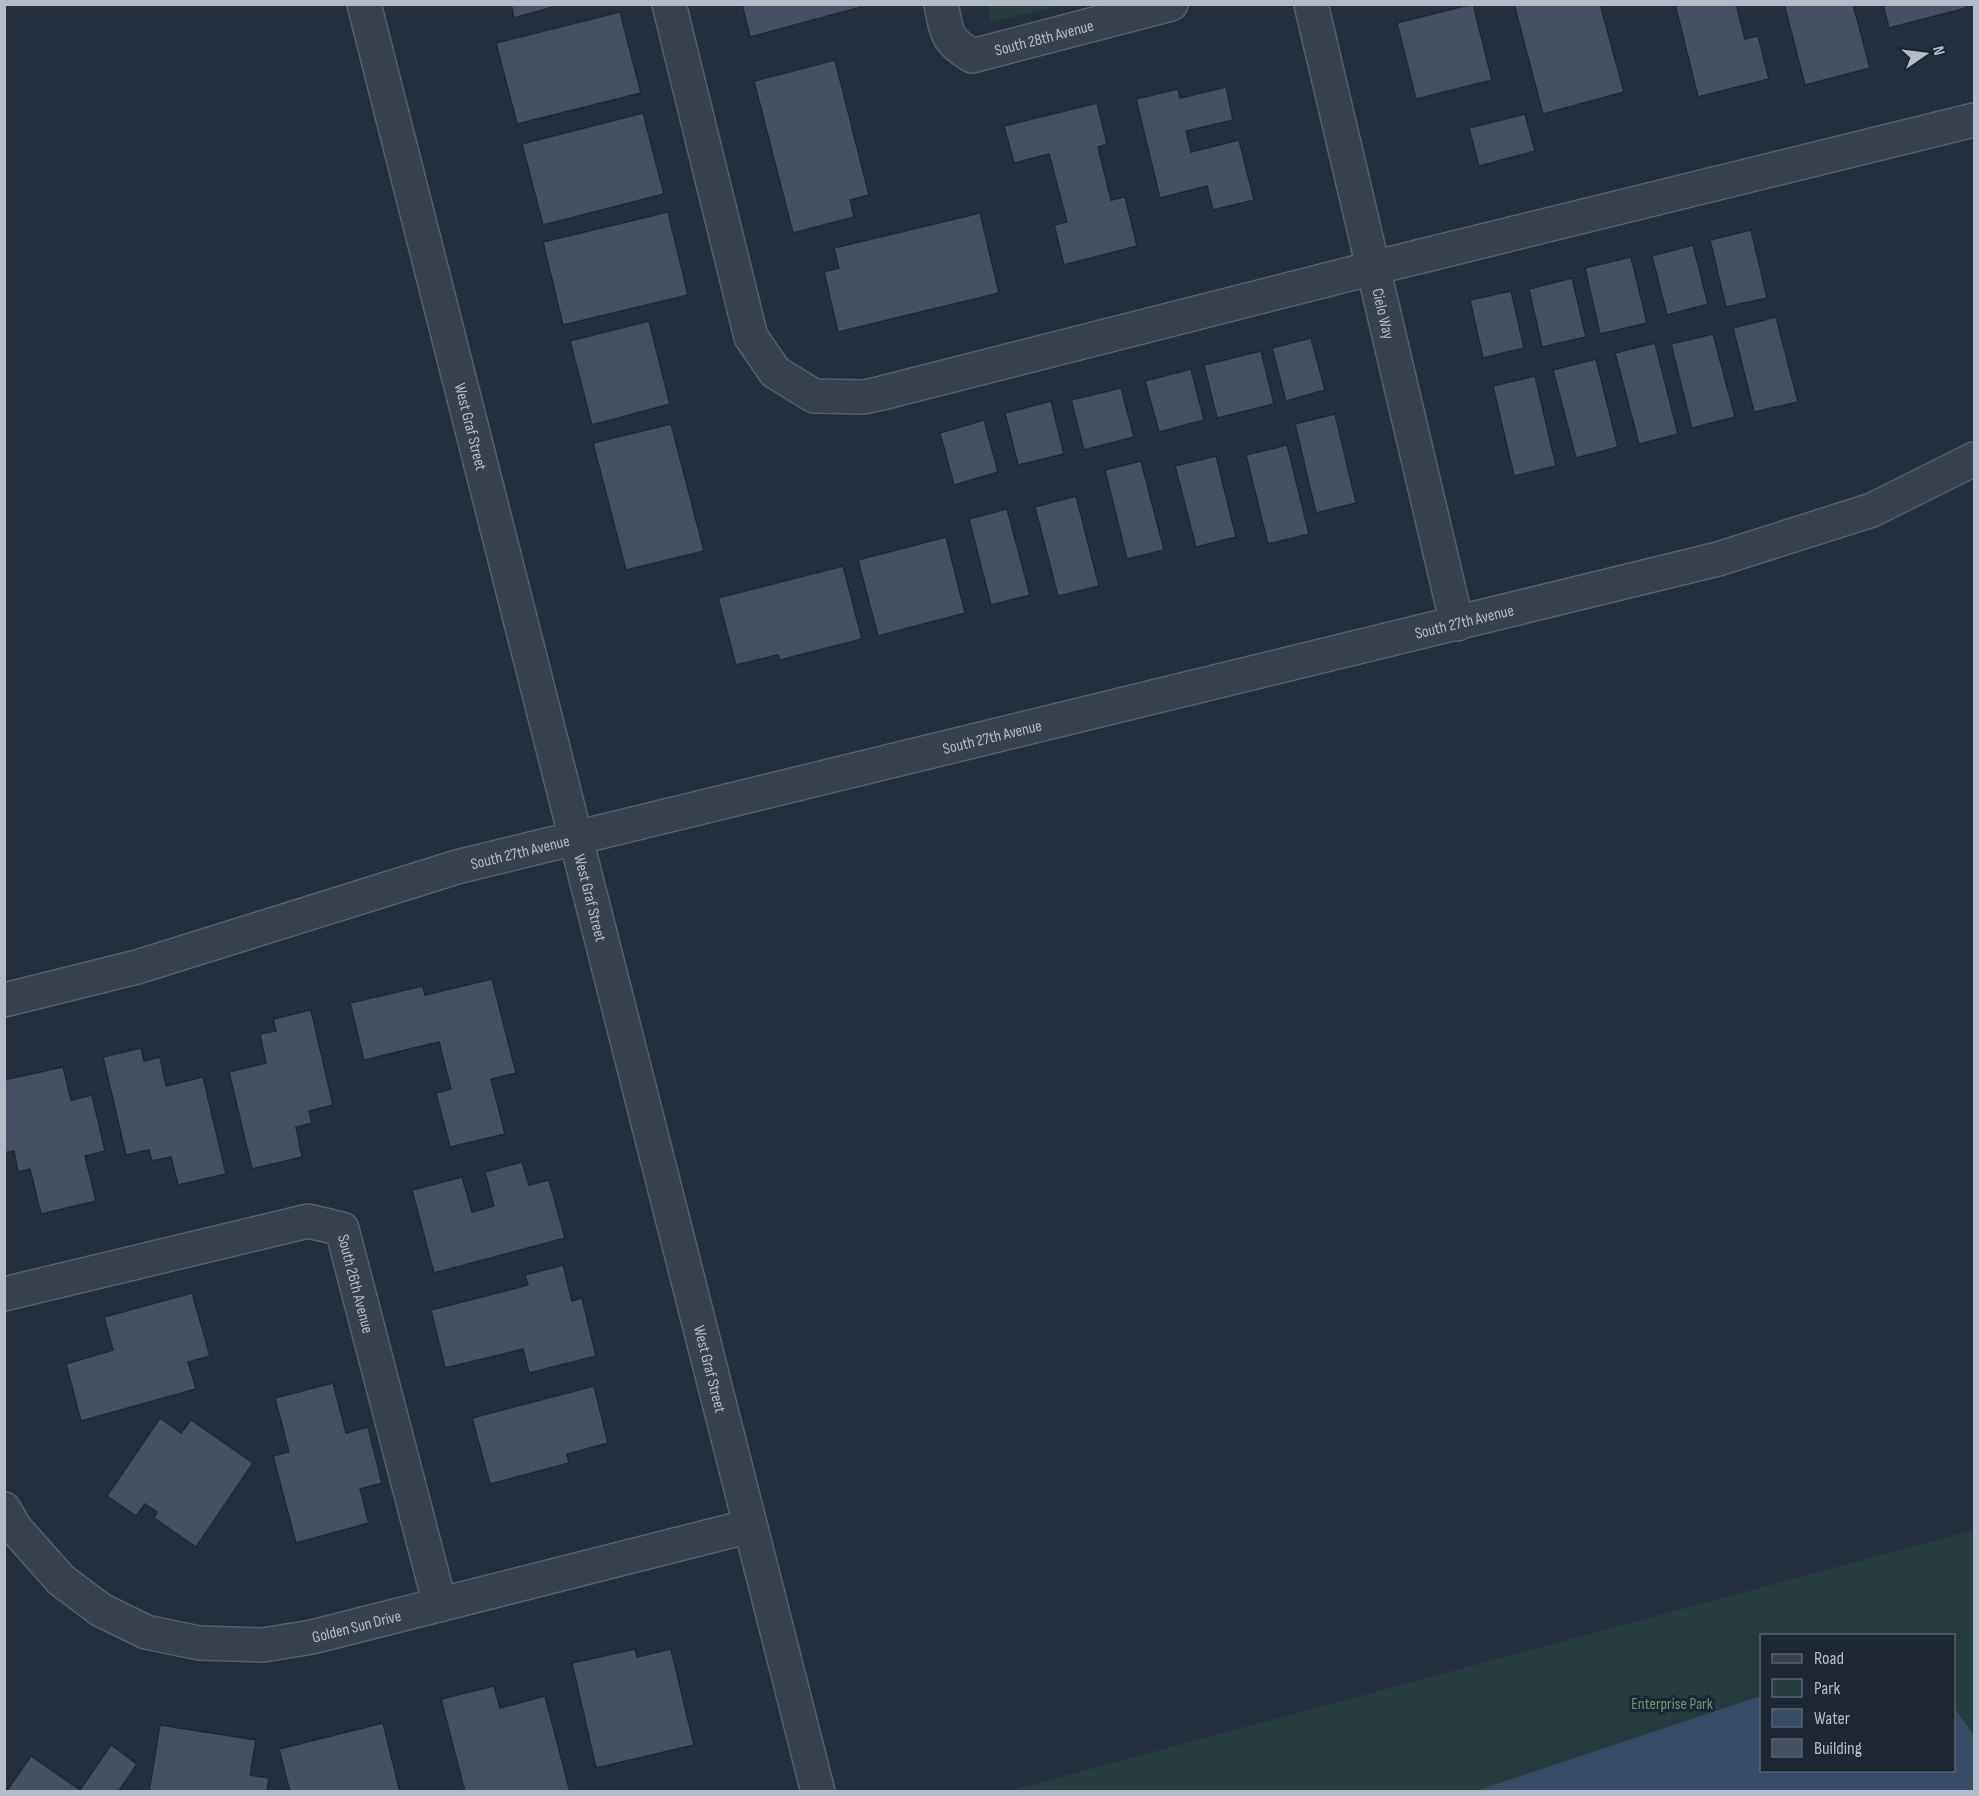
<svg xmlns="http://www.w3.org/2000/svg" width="1979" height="1796" font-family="'Sofia Sans Condensed',sans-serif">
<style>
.green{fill:#263c3f;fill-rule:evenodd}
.water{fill:#394c67}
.building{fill:#455162;stroke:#1f2835;stroke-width:1.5}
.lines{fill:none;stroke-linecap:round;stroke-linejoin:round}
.minor-casing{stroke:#565f6c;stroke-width:36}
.minor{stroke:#38414e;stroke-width:33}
.labels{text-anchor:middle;stroke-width:6;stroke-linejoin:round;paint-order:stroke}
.street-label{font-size:16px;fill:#b4bcc9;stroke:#1d2633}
.park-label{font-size:16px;fill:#6b9a76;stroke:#1d2633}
</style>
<rect width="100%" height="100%" fill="#242f3e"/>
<g class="green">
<path d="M987,4H1063V5L991,22Z"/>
<path d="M1974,1530V1791H1009ZM1762,1636H1954V1770H1762Z"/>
</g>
<path class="water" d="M1761,1696L1762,1770H1954V1708L1974,1735V1791H1476Z"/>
<g class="building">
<path d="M511,4H564L514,18Z"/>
<path d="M742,4H860L861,7L750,37Z"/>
<path d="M1473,4L1492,80L1416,99L1397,23Z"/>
<path d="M1514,4H1600L1624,92L1543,114Z"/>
<path d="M1675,4H1736L1745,39L1758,36L1769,79L1698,97Z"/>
<path d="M1784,4H1853L1870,68L1805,85Z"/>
<path d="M1883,4H1965L1966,8L1889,28Z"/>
<path d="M620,12L641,93L517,124L496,43Z"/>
<path d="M835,60L869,195L850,200L854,217L793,233L754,81Z"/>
<path d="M1226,87L1233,120L1186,131L1191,152L1239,140L1254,200L1213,210L1207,186L1160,198L1136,99L1178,89L1180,98Z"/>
<path d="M1097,103L1107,144L1098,147L1111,200L1125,197L1137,246L1064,265L1054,225L1067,222L1049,154L1014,163L1004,126Z"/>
<path d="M643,113L664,194L543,225L522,144Z"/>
<path d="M1525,114L1535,151L1479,166L1469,128Z"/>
<path d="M668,212L688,295L563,325L543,242Z"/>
<path d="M980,213L999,293L838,332L824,272L839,268L834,248Z"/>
<path d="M1751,230L1767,298L1726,307L1710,240Z"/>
<path d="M1693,245L1708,304L1667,315L1652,256Z"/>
<path d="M1631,257L1647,323L1600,334L1585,268Z"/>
<path d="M1572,278L1586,337L1542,347L1529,289Z"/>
<path d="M1511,291L1524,348L1483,358L1470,300Z"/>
<path d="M1776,317L1798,402L1754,412L1733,328Z"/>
<path d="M649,321L670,404L592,425L570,341Z"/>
<path d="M1713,334L1735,417L1692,428L1671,344Z"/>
<path d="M1311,338L1325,390L1286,401L1272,348Z"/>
<path d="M1655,343L1678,434L1639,444L1615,353Z"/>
<path d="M1261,351L1274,404L1217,418L1204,365Z"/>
<path d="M1596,359L1618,447L1576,458L1553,370Z"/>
<path d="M1191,369L1204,420L1159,432L1145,381Z"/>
<path d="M1535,376L1556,466L1514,476L1493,386Z"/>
<path d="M1121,388L1134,437L1084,450L1071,400Z"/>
<path d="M1051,401L1064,454L1018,465L1005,413Z"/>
<path d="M1335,414L1356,503L1316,513L1295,424Z"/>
<path d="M984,420L998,472L954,485L940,433Z"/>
<path d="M671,424L704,551L626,570L593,443Z"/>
<path d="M1287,445L1309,534L1268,544L1246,455Z"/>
<path d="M1216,456L1236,537L1196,547L1175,466Z"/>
<path d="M1141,461L1164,550L1127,559L1105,470Z"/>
<path d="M1076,496L1099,586L1058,596L1035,507Z"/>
<path d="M1007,509L1030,595L991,605L969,519Z"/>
<path d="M946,537L965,613L878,636L858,560Z"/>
<path d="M843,566L862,639L780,660L778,655L736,665L718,598Z"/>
<path d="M492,979L516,1073L491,1079L505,1134L450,1147L436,1093L451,1089L439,1042L364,1060L350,1003L423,986L425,995Z"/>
<path d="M311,1010L333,1105L309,1111L312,1123L296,1127L302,1157L252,1169L229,1072L266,1063L260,1034L276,1031L273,1019Z"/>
<path d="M141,1048L144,1061L160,1057L166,1086L203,1077L226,1174L178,1185L171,1157L152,1161L149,1150L126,1155L103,1057Z"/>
<path d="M63,1067L71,1100L92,1095L105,1151L85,1156L96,1201L41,1214L30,1169L18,1172L14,1151L4,1153V1080Z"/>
<path d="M522,1162L529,1185L549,1180L565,1238L434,1273L412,1190L462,1177L472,1212L494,1206L485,1172Z"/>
<path d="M563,1265L572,1301L582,1298L596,1356L529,1373L523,1349L445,1368L431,1310L528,1285L525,1275Z"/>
<path d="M192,1293L210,1356L188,1362L196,1389L81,1421L66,1364L113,1350L104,1317Z"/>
<path d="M333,1383L346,1433L368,1427L382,1483L360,1489L369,1523L296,1543L273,1456L289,1452L275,1398Z"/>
<path d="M594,1386L608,1443L567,1454L569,1463L490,1484L472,1418Z"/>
<path d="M160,1418L181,1433L191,1420L253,1463L196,1547L154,1518L157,1512L145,1504L136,1516L107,1496Z"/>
<path d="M635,1649L637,1657L671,1649L694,1745L596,1768L572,1663Z"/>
<path d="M494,1686L500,1708L545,1696L570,1792H465L441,1699Z"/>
<path d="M383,1723L400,1792H290L279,1749Z"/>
<path d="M160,1725L256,1740L250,1775L269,1778L267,1792H149Z"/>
<path d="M111,1745L137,1764L118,1792H6L31,1756L80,1790Z"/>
</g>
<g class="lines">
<g class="minor-casing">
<g id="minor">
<path id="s1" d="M364,4L818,1792"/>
<path d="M669,4L751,337L775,372L814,396L864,397L882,393L1373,268L1974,120"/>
<path id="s2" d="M941,4C947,34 946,40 972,56L1171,4"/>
<path id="s3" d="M1311,4L1457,624"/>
<path id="s4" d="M4,1000L137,967L457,867L1718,559L1872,510L1974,459"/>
<path id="s5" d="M4,1294L308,1221L342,1229L440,1605"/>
<path id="s6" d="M4,1509L15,1528L61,1580L101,1610L146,1632L199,1643L263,1645L312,1637L750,1526"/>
</g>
</g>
<use href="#minor" class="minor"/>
</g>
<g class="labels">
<g class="street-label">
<text dy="6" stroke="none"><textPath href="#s2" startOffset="138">South 28th Avenue</textPath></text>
<text dy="6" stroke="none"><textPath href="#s3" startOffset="318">Cielo Way</textPath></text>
<text dy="6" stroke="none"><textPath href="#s1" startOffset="436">West Graf Street</textPath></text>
<text dy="6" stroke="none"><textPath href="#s4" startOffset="1509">South 27th Avenue</textPath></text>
<text dy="6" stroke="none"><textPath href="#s4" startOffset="1023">South 27th Avenue</textPath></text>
<text dy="6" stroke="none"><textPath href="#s4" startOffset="537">South 27th Avenue</textPath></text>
<text dy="6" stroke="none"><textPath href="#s1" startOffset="922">West Graf Street</textPath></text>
<text dy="6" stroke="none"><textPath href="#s5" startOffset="404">South 26th Avenue</textPath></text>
<text dy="6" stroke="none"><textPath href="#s1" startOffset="1408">West Graf Street</textPath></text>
<text dy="6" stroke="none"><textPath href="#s6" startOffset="405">Golden Sun Drive</textPath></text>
</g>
<g class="park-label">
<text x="1672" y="1709">Enterprise Park</text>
</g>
</g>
<rect width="1979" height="1796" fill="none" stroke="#b4bcc9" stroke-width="12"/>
<rect x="1760" y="1634" width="195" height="138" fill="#1d2633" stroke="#59626f" stroke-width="1.5"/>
<rect x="1772" y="1654" width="30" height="9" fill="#38414e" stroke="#59626f" stroke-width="1.5"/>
<text x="1814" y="1664" font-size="18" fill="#b4bcc9">Road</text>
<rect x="1772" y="1679" width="30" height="18" fill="#263c3f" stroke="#59626f" stroke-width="1.5"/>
<text x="1814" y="1694" font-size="18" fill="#b4bcc9">Park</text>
<rect x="1772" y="1709" width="30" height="18" fill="#394c67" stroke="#59626f" stroke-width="1.5"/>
<text x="1814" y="1724" font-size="18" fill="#b4bcc9">Water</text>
<rect x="1772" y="1739" width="30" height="18" fill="#455162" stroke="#59626f" stroke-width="1.5"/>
<text x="1814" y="1754" font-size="18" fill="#b4bcc9">Building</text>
<g transform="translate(1925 54) rotate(76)" stroke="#1d2633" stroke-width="4.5" paint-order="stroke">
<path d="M0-4.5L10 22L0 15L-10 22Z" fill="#b4bcc9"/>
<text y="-9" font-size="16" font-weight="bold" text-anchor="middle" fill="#b4bcc9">N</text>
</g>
</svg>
